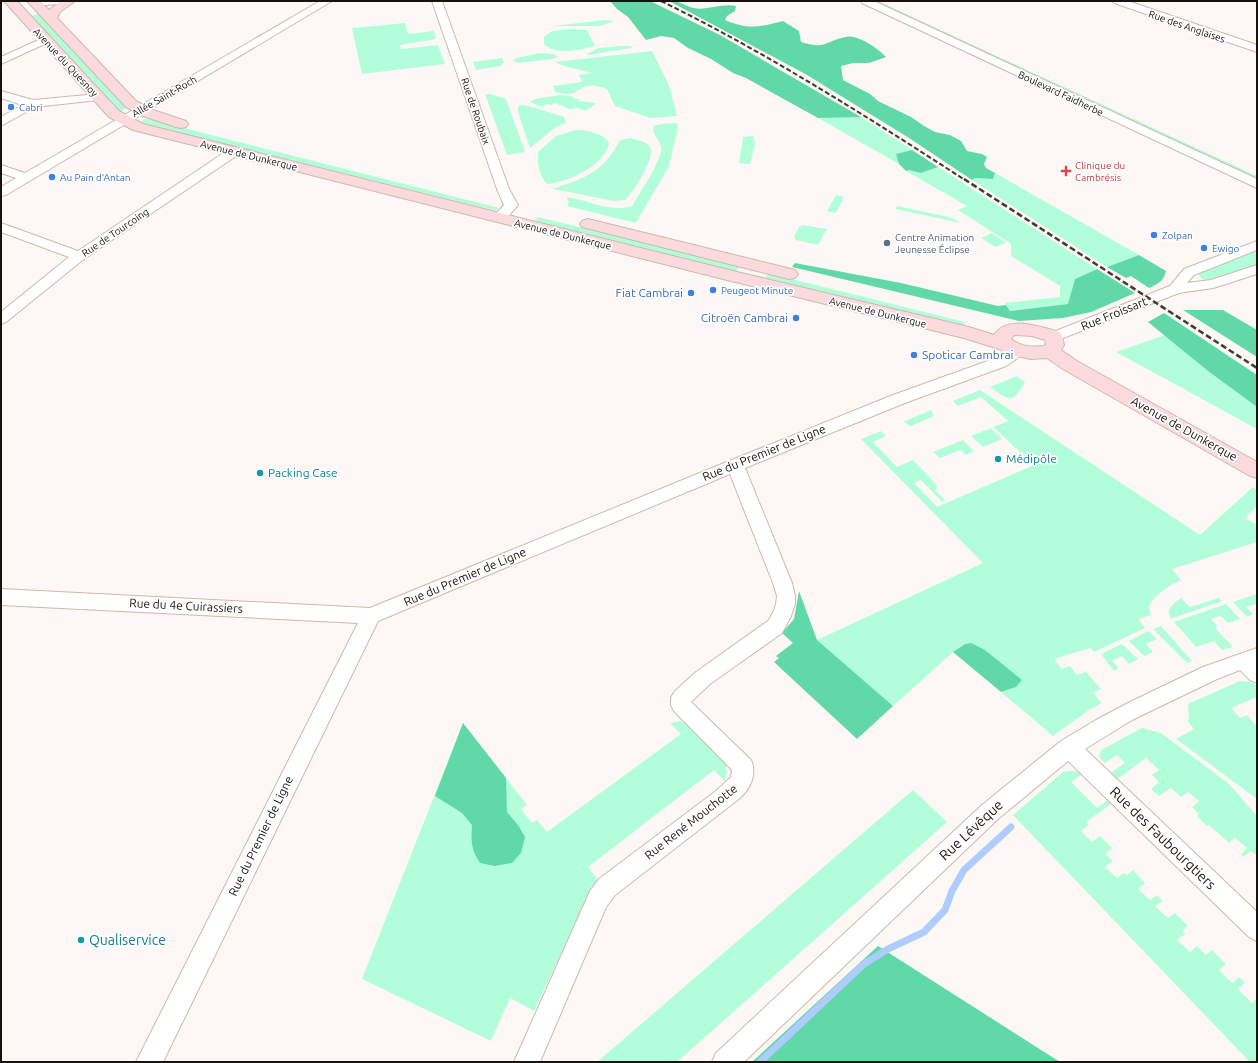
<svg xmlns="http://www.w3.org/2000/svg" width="1258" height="1063" font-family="Ubuntu,sans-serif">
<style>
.green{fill:#b2fedb}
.forest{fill:#61d8a8}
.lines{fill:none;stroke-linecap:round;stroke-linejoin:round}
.stream{stroke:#afccfe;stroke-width:7}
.minor-casing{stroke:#cfb8aa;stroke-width:2}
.secondary-casing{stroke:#cfb8aa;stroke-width:2}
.minor{fill:#fff;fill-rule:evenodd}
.secondary{fill:#fbdade;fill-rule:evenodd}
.rail-far1{stroke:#413934;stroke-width:2;stroke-dasharray:5 2.5;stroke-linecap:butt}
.rail{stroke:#413934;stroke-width:2.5;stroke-dasharray:6 3;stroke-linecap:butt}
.shop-dot{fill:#3f7fe0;stroke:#fff;stroke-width:1.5}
.health-dot{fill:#e0444e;stroke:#fff;stroke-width:1.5}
.service-dot{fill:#5c6f8a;stroke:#fff;stroke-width:1.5}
.culture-dot{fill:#0f9aa8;stroke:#fff;stroke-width:1.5}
.labels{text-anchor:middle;stroke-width:3.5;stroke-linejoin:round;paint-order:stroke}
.far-street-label{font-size:10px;fill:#19110c;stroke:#fff}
.far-shop-label{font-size:10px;fill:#366cbe;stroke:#fff;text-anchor:start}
.far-health-label{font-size:10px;fill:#be3a42;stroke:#fff;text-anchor:start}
.far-service-label{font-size:10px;fill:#4e5e75;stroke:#fff;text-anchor:start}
.shop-label{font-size:12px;fill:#366cbe;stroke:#fff;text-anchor:end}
.street-label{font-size:12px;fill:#19110c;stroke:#fff}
.culture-label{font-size:12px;fill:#0d838f;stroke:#fff;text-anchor:start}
.near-street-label{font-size:14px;fill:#19110c;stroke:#fff}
.near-culture-label{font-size:14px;fill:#0d838f;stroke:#fff;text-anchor:start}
</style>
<rect width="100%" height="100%" fill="#fdf8f5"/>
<g class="green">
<path d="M872,1H878L1257,176V180Z"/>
<path d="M38,14L125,107V109L121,111L118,110L31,16Z"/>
<path d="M605,20L614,21L601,26H553Z"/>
<path d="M405,23L408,34L434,31L436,39L400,45L401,49L438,45L445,64L362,74L352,28Z"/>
<path d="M571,29L587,30L595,46C581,50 555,56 544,44V37L552,31Z"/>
<path d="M621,46H631L632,48L588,55L587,54L598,48Z"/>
<path d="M652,51L669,85L677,116L650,118L615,106L607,89C593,84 588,84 575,92V93L566,94L555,92L553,86L582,82L579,75L592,73L564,66L555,62Z"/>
<path d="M540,53L554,54L558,57L552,59L518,63L513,61L516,58Z"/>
<path d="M502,58L504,62L501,66L476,70L473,62Z"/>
<path d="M485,94H490L506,99L525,152L507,155Z"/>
<path d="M560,95L572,96L573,98L579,99V101L595,103V104L586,111L575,107L572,110L555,103L551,105L547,104L542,107L530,102L535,99Z"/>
<path d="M520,105L529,106L564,117L566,122L552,130L530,148L518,112V107Z"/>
<path d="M835,117H861L912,150L896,154L899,164L818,118Z"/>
<path d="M144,119H149L499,208L497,210H493L142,124L141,122Z"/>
<path d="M677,123L678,127L669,166L636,223L567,206L569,201L566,198L568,197C587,200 612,213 632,206C638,196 664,157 661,147C660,142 655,136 653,131L654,126L661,124Z"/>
<path d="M576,130C586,130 605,133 609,144C604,165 567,183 547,184C539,175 537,163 538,152L556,136Z"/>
<path d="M753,136L755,145L750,164L739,163L743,137Z"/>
<path d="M630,138C636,140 647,141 650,147C656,158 633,192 625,200L614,201L553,189C586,177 602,174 620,140Z"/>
<path d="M938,167L1097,269L1075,279L1068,304L1010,311L1005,303L1060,297V286L1011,256V244L958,210L967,206L906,171L909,170L921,173Z"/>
<path d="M995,173L1139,255L1107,267L972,180L975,178L993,179Z"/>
<path d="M836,195L844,197L836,213L827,211Z"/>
<path d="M897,206L953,218L960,223L896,209Z"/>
<path d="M538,217L740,266L736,272L534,221Z"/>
<path d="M803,225L827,229L818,245L796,240L794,237L799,227Z"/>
<path d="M992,233L1006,243L995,247L981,238Z"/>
<path d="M1257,251V265L1213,281L1202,279L1199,275V273L1206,270Z"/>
<path d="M772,274L965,322L963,328L769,280L766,277L767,275Z"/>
<path d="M1165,335L1208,371L1257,407V429L1116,352Z"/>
<path d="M1017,376L1025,382C1012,405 1010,401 990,387Z"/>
<path d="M980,390L1200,535L1253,487L1257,490V506L1245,518L1257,525V542L1172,569L1181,580C1171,584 1151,597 1149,608L1151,615L1138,619L1145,628L1094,652L1090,648L1054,659L1062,669L1070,666L1077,675L1086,672L1101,689L1093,693L1102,703L1089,710L1053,736L1001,692L1009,690L971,643L965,644L953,652L893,706L817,640L983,563L861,439L881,431L886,436L873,442L897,467L913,460L936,484L937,487L935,490L945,500L942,502L921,480L914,483L937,507L1034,465L993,427L1008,421L981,397L958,406L953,401Z"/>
<path d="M931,410L934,416L911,426L903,422Z"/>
<path d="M991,428L1002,439L983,447L971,436Z"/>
<path d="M963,440L974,451L966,455L960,450L940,458L933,452Z"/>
<path d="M1257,594V605L1256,604L1246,607L1253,614L1247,617L1233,602Z"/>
<path d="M1181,598L1190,607L1219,598L1222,601L1171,619C1165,608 1174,604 1181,598Z"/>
<path d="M1226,604L1240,619L1228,623L1221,616L1211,619L1218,627L1215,628L1233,647L1222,650L1214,641L1196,647L1174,622Z"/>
<path d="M1161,626L1192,661L1187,663L1153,629Z"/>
<path d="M1148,631L1157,639L1146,644L1153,652L1144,656L1129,641Z"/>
<path d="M1122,644L1138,659L1129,664L1122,656L1112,661L1119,668L1114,671L1101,654Z"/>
<path d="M1240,681L1251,682L1257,686V697L1231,708L1240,718L1247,715L1257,727V799L1176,739L1194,729L1187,720L1189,719L1188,704Z"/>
<path d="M680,721L687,724L726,765L727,772L725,781L714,770L588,867L598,880L584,905L534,1011L510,998L491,1041L362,979L463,723L527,805L521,809L532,823L537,820L547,832L681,734L670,723Z"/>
<path d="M1142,728L1161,733L1228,783L1257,816V856L1251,851L1243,857L1241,854L1247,848L1235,838L1229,843L1209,825L1207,826L1197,816L1199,814L1192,807L1199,801L1188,792L1181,797L1171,788L1159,796L1151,789L1159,782L1152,775L1159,770L1146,758L1116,780L1111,776L1113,771L1125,763L1117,755L1105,763L1099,757L1101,750Z"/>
<path d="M1069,771H1076L1082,774L1071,782L1097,808L1109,799L1112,803L1086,822L1089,825L1081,831L1092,842L1100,836L1112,848L1105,854L1113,861L1105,867L1117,878L1124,873L1127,875L1133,870L1145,883L1138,889L1150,900L1157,895L1163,901L1155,906L1168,918L1175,913L1188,926L1182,931L1185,934L1177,940L1190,952L1197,946L1206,955L1212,950L1226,964L1219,970L1232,983L1239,977L1245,983L1238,989L1252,1003L1257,998V1062H1250L1013,815L1063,772Z"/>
<path d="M913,790L947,822L677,1062H597Z"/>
</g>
<g class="forest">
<path d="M610,1H650L720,35L861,117L818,118L746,78L733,73L711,59L688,48L674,38L661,36L646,40L628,17L617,9Z"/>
<path d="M669,1C683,1 683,6 694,8C705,11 722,3 736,6L735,11L727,16L725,20C748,30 760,27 783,21L799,31L801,42C827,50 824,41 846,37C857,34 879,49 886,57L869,63H853L841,66L843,80L870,94L878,101L911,117L924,126L935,132L950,135L961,141L967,151L982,154L987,157L984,164L986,168L995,173L993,179L975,178L972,180L909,138L807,75Z"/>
<path d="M912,150L938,167L921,173L909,170L906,171L899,164L896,154Z"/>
<path d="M1139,255L1166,271C1164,281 1158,284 1149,288L1131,276L1126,278L1107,267Z"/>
<path d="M795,263L901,283L998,306L1006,305L1010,311L1068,304L1075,279L1097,269L1135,293L1091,312L1063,318L1019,321L792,267Z"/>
<path d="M1183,310H1223L1257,330V357Z"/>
<path d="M1164,313L1257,375V407L1208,371L1148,322Z"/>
<path d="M799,591L817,640L893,706L857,739L774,662L779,658L776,656L793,643L782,633L794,619Z"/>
<path d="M971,643L985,650L1022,680L1016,687L1001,692L953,652L965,644Z"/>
<path d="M463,723L506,778L507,812L518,825L525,837L521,853L512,863L495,866L480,863C471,849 471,842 472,825L462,813L435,796Z"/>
<path d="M878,946L1060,1062H752Z"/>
</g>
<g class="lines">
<path class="stream" d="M760,1062L864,964L888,949L924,932L945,910L952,891L964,870L1011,827"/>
<g class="minor-casing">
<g id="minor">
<path d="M37,1H64L59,4L33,6L32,4Z"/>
<path d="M320,1H332L6,195L1,196V187L16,178L1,173V165L25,173Z"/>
<path d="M432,1H442L509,189L518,205L505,220H495L493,217L504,205L497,189Z"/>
<path d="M861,1H874L1257,179V188L862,3Z"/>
<path d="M1113,1H1128L1257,45V52L1114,3Z"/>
<path d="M45,37L50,40L49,42L1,64V57Z"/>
<path d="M1,91L33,100L98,94L102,95L104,97L102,99L98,100L35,107L1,126V117L22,105L1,98Z"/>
<path d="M235,147L239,148L241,151L239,154L84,259L6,322L1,324V312L69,257L1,232V223L78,251L231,148Z"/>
<path d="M1257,241V250L1194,275L1187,283L1211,280L1257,265V274L1213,288L1179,293L1058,340L1053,342L1048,340L1045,337L1048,334L1170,286L1184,269Z"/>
<path d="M1020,345L1025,347L1028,350L1025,353L1006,366L905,403L745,468L792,583L795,596V604L791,616L782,633L710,684L691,702L751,760C757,774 751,788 740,798L615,895L606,907L540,1062H514L590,891L599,879L716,791L731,777L732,770L674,711L671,705V698L674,692L696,672L768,621L773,613L776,604L777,596L773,583L730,474L378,621L163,1062H136L358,623L1,605V589L370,608L729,461L893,395L996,358L1015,347Z"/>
<path d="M1257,648V683L1250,680L1240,670L1217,679L1132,720L1085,749L1257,912V941L1249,937L1068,761L998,819L744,1062H712L716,1053L982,805L1061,741L1096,720L1130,702L1203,667Z"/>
</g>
</g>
<g class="secondary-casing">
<g id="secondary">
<path d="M4,1H17L119,111L143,124L737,272L969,327L994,335C1005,318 1029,324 1045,328C1049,329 1056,330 1060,333C1063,336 1063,341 1064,345L1061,350L1077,361L1257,462V478L1250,476L1063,369L1047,358L1031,359L1017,356L1004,352L999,349L964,338L731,281L133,130L109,117ZM1014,335L1032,336L1045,340L1046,344L1044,346C1032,347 1021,347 1011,339Z"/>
<path d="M27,1H40L49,10L61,1H75L60,12L57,18L136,101L153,110L186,121L188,124L186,127L181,128L176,127L143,116L126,107Z"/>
<path d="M588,219L795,270L798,274L795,278L789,279L582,227L580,224L582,221Z"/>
</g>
</g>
<use href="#minor" class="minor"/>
<use href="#secondary" class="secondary"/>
<path class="rail-far1" d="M661,1C767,53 866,116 965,180"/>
<path class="rail" d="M964,179L1257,368"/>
</g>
<g class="shop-dot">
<circle cx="11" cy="107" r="4"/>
<circle cx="52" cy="177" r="4"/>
<circle cx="1154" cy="235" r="4"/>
<circle cx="1204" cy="248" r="4"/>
<circle cx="713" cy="290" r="4"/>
<circle cx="691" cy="293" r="4"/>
<circle cx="796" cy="318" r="4"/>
<circle cx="914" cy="355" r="4"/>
</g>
<path class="health-dot" d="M1064 165h4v4h4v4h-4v4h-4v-4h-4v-4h4z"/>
<circle class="service-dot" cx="887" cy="243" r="4"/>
<g class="culture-dot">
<circle cx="998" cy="459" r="4"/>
<circle cx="260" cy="473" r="4"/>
<circle cx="81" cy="940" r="4"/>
</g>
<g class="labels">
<g class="far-street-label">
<text transform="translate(1187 26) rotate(19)" y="4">Rue des Anglaises</text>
<text transform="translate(66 62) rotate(47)" y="4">Avenue du Quesnoy</text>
<text transform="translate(1061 93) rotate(25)" y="4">Boulevard Faidherbe</text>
<text transform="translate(164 96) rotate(-30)" y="4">Allée Saint-Roch</text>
<text transform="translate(476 111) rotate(71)" y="4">Rue de Roubaix</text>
<text transform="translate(249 155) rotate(14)" y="4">Avenue de Dunkerque</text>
<text transform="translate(115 232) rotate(-34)" y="4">Rue de Tourcoing</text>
<text transform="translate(563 234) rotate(14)" y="4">Avenue de Dunkerque</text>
<text transform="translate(878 312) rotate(14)" y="4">Avenue de Dunkerque</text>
</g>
<g class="far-shop-label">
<text x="19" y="111">Cabri</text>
<text x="60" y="181">Au Pain d'Antan</text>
<text x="1162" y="239">Zolpan</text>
<text x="1212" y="252">Ewigo</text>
<text x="721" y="294">Peugeot Minute</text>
</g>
<g class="far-health-label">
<text x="1075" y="169">Clinique du<tspan x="1075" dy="12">Cambrésis</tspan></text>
</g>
<g class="far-service-label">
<text x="895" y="241">Centre Animation<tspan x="895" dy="12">Jeunesse Éclipse</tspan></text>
</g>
<g class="shop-label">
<text x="683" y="297">Fiat Cambrai</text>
<text x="788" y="322">Citroën Cambrai</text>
<text x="922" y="359" text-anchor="start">Spoticar Cambrai</text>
</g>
<g class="street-label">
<text transform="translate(1114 314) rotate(-22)" y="4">Rue Froissart</text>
<text transform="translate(1184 429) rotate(29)" y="4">Avenue de Dunkerque</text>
<text transform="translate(764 453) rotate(-22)" y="4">Rue du Premier de Ligne</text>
<text transform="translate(465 577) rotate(-23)" y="4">Rue du Premier de Ligne</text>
<text transform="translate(186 606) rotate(3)" y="4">Rue du 4e Cuirassiers</text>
<text transform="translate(691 822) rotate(-38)" y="4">Rue René Mouchotte</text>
<text transform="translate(261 836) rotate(-64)" y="4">Rue du Premier de Ligne</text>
</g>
<g class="culture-label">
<text x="1006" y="463">Médipôle</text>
<text x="268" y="477">Packing Case</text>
</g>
<g class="near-street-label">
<text transform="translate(971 830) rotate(-43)" y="5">Rue Lévêque</text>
<text transform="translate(1163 838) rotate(44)" y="5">Rue des Faubourgtiers</text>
</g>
<g class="near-culture-label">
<text x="89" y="945">Qualiservice</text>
</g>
</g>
<rect width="1258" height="1063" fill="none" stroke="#19110c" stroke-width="4"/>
</svg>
